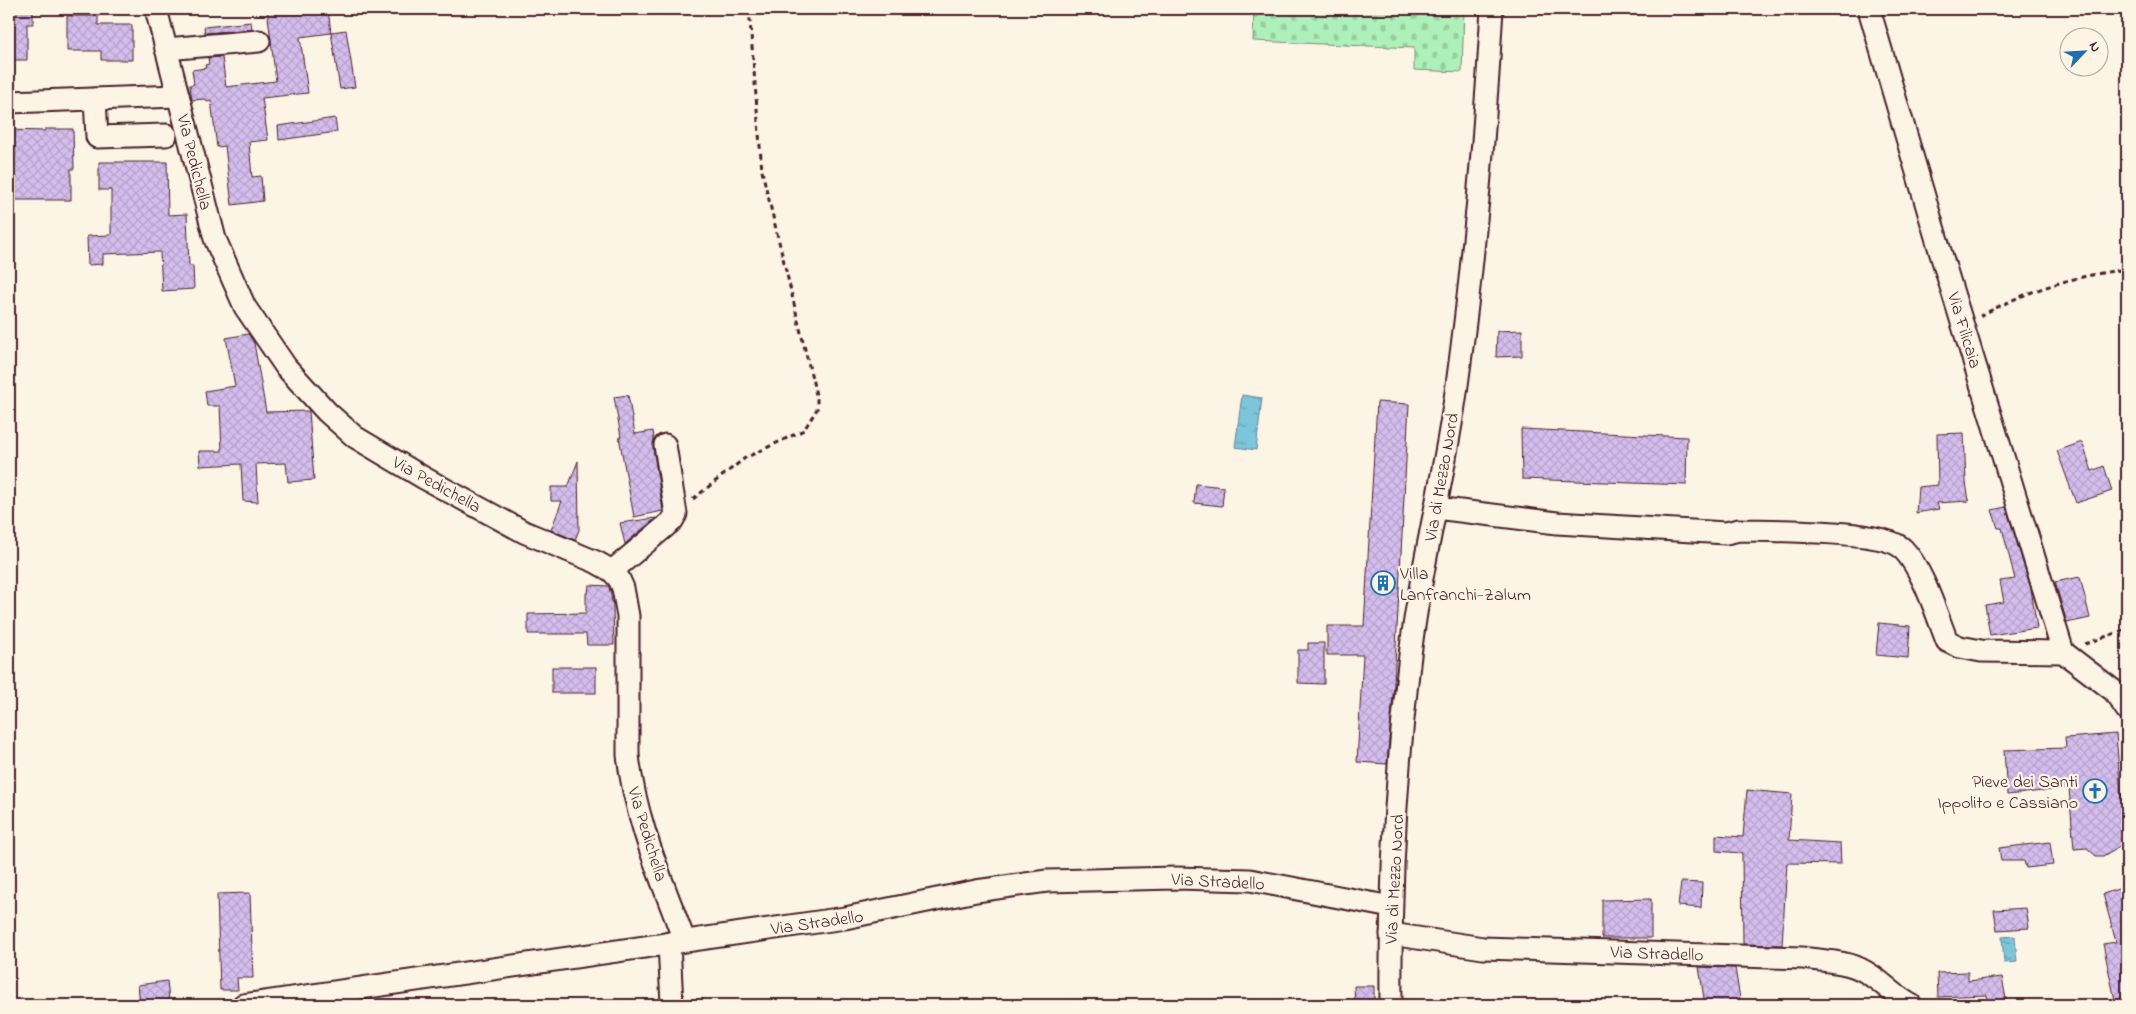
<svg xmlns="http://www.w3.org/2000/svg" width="2136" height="1014" font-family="'Indie Flower',sans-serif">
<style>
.cemetery{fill:url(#cemetery-stones);stroke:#7c8872}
.water{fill:url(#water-ripples);stroke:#678395}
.building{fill:url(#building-cross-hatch);stroke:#4a1f2b}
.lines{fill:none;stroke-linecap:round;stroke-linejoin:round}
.minor-casing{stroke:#4a1f2b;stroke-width:25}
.path{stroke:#4a1f2b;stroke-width:3;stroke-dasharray:5 4;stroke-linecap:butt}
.minor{stroke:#fcf5e5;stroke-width:21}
.labels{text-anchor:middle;stroke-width:4.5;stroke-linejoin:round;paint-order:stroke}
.street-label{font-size:18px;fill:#4a1f2b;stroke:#fcf5e5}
.poi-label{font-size:18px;fill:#4a1f2b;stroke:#fcf5e5;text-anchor:start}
</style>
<defs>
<pattern id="cemetery-stones" width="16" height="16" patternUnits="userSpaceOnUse" patternTransform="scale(1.25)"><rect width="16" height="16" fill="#adf0b9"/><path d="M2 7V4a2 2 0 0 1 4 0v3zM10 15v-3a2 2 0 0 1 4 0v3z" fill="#96cd9f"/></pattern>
<pattern id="water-ripples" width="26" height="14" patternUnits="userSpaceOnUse" patternTransform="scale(1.25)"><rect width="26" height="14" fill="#7bc5db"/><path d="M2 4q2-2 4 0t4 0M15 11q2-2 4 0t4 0" fill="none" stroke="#679fb2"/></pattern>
<pattern id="building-cross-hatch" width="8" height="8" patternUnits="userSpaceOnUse" patternTransform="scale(1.25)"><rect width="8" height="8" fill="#d3bded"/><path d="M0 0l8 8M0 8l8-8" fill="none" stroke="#b7a2cb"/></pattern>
</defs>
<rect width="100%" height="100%" fill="#fcf5e5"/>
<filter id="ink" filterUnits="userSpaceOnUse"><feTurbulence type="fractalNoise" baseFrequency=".02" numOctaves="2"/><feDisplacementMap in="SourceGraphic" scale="10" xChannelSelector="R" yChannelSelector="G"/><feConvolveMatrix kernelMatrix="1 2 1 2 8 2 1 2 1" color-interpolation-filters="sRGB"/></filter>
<g filter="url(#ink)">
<path class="cemetery" d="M1254,9H1464L1462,72L1414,70V48L1253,41Z"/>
<g class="water">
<path d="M1242,395L1262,398L1256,450L1235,447Z"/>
<path d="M2015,936L2017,962L2004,963L2002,937Z"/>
</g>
<g class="building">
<path d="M9,9H33V24H27V60H9Z"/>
<path d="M267,9H328L331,33L300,37L308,93L262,98L268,140L249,142L252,177L261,176L263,201L232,205L225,146L217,147L211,101L207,102L206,99L192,100L190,85L194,84L192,70L206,68L205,65L209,64L208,58L222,57L226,87L276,81Z"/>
<path d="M67,16H98V25H132V60H101V51H67Z"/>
<path d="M251,22L252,29L205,33L204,27Z"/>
<path d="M346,30L355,87L340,89L331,32Z"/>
<path d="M335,118L337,132L279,140L278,126Z"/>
<path d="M45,129H73L74,169H71V200H9V130L45,131Z"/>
<path d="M99,162H167L168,215L187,214L189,266H193L194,289L162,291L160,252L103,254V264L88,265L87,236L111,235V190H99Z"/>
<path d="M1522,330V356L1496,357L1497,331Z"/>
<path d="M248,334L254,343L266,412L309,411L314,480L288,482L286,463L256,464L258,502L243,501L241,464L200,466L199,451H222L220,406H207L205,391L235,386L226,338Z"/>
<path d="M628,395L635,434L653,431L654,439L653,447L663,511L634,517L619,437H621L614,397Z"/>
<path d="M1377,402L1409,404L1394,684L1387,764L1357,762L1363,655H1327V626H1364Z"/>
<path d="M1521,429L1687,437L1686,485L1522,479Z"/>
<path d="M1964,433L1966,482L1969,501L1937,503L1939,509L1916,513L1918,487L1938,485L1937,434Z"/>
<path d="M2082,442L2092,471L2104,466L2112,491L2076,503L2057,451Z"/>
<path d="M578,461L579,530L575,540L551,530L562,501H551V487H568Z"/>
<path d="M1196,484L1224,487L1222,506L1194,503Z"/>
<path d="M2006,507L2031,589L2037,628L1990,635L1985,605L2004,602L2000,581L2015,579L2002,528H1998L1992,510Z"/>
<path d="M656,518L627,542L625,544L620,523Z"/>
<path d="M2080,577L2090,618L2067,623L2055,582Z"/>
<path d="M589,585L609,586L613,606L614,645H587L586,634H528V614L586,613V593H588Z"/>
<path d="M1879,623L1910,626L1908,658L1876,655Z"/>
<path d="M1308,643H1324V684L1298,683V650H1308Z"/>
<rect x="552" y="667" width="44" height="26"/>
<path d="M2116,734L2125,843L2103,856H2096L2087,848L2074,849L2069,788L2007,795L2004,750L2066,748L2065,738Z"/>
<path d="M1747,790L1792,794L1789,840L1840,843L1841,864L1787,863L1782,945L1743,944L1742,853L1716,851V835L1743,837Z"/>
<path d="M2050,842L2053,865L2026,868L2024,861H2001L1999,848Z"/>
<path d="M1681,882L1702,883L1701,908L1678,906Z"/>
<path d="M2127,886V1005H2116L2103,944L2116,942L2103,894Z"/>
<path d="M250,893L253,978H237L238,990H220L217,894Z"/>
<path d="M1651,899V938H1602V900Z"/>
<path d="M2026,908L2029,928L1997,930L1994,910Z"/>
<path d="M1699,967L1735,968L1741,1005H1705Z"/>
<path d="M1968,972V981L2002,977L2007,1005H1989L1987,995L1938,997L1937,973Z"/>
<path d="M167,981L169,1000L140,1003L138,985Z"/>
<path d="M1354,986H1374V1005H1355Z"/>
</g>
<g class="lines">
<g class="minor-casing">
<g id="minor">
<path d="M156,9L215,239L245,307L286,367L327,412L355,437L424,478L524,532L596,562L612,571L619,579L623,588L628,616V755C635,820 662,880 684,940"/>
<path d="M1869,9L1941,254L2063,652"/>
<path d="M166,49L259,41"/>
<path d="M95,99L97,137L166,135"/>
<path d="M9,102L178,96"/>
<path d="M1436,508L1557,523L1726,533L1739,530C1770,531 1884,529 1903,549C1923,570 1936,613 1947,641L1960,647L1981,651L2063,652L2114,691L2127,710"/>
<path d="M612,571L672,521L676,514L665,445"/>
<path d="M1391,934L1483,948L1803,958C1822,961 1847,961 1864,971C1881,980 1894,996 1911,1005"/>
<path d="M669,943L672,1005"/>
<path d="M243,1005L845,918L976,891L1047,881L1176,878L1250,880L1391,907"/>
<path d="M1391,1005C1390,895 1395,783 1408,673C1418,576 1444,482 1457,385C1474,260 1485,134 1492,9"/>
</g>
</g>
<g class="path">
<path d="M1980,316C2031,289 2070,277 2127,269"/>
<path d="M693,499L745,458L804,430L817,409V399L762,171L749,9"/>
<path d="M2085,644L2127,629"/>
</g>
<use href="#minor" class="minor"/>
</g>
</g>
<defs>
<g id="building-ring" transform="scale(1.25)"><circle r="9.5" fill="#fcf5e5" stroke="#1f6fb2" stroke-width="1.5"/><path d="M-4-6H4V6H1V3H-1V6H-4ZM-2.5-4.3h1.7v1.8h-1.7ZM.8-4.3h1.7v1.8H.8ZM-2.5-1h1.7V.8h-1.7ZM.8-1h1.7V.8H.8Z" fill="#1f6fb2"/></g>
<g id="church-ring" transform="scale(1.25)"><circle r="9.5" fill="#fcf5e5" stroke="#1f6fb2" stroke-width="1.5"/><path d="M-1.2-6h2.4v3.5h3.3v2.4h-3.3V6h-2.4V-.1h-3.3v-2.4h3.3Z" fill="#1f6fb2"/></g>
</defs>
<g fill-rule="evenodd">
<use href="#building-ring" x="1383" y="583"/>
<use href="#church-ring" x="2095" y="791"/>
</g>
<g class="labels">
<g class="street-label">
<text transform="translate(195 162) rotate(76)" y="6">Via Pedichella</text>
<text transform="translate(1965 330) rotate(73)" y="6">Via Filicaia</text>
<text transform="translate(1441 477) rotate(-80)" y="6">Via di Mezzo Nord</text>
<text transform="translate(437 484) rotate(29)" y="6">Via Pedichella</text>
<text transform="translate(648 834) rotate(73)" y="6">Via Pedichella</text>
<text transform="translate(1394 879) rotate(-87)" y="6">Via di Mezzo Nord</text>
<text transform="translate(1218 881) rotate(3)" y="6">Via Stradello</text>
<text transform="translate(817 922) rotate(-8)" y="6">Via Stradello</text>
<text transform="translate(1657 953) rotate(2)" y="6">Via Stradello</text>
</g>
<g class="poi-label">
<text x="1400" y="579">Villa<tspan x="1400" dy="21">Lanfranchi-Zalum</tspan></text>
<text x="2078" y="787" text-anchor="end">Pieve dei Santi<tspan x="2078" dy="21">Ippolito e Cassiano</tspan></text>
</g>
</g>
<rect width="2136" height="1014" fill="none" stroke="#fcf5e5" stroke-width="30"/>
<rect x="15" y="15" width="2106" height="984" fill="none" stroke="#4a1f2b" stroke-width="2" filter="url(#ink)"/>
<g transform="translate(2084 52) rotate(65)"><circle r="24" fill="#fcf5e5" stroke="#b59f9b"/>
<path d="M0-4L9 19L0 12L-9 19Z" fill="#1f6fb2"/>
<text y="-8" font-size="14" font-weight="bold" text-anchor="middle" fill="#4a1f2b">N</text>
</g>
</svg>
